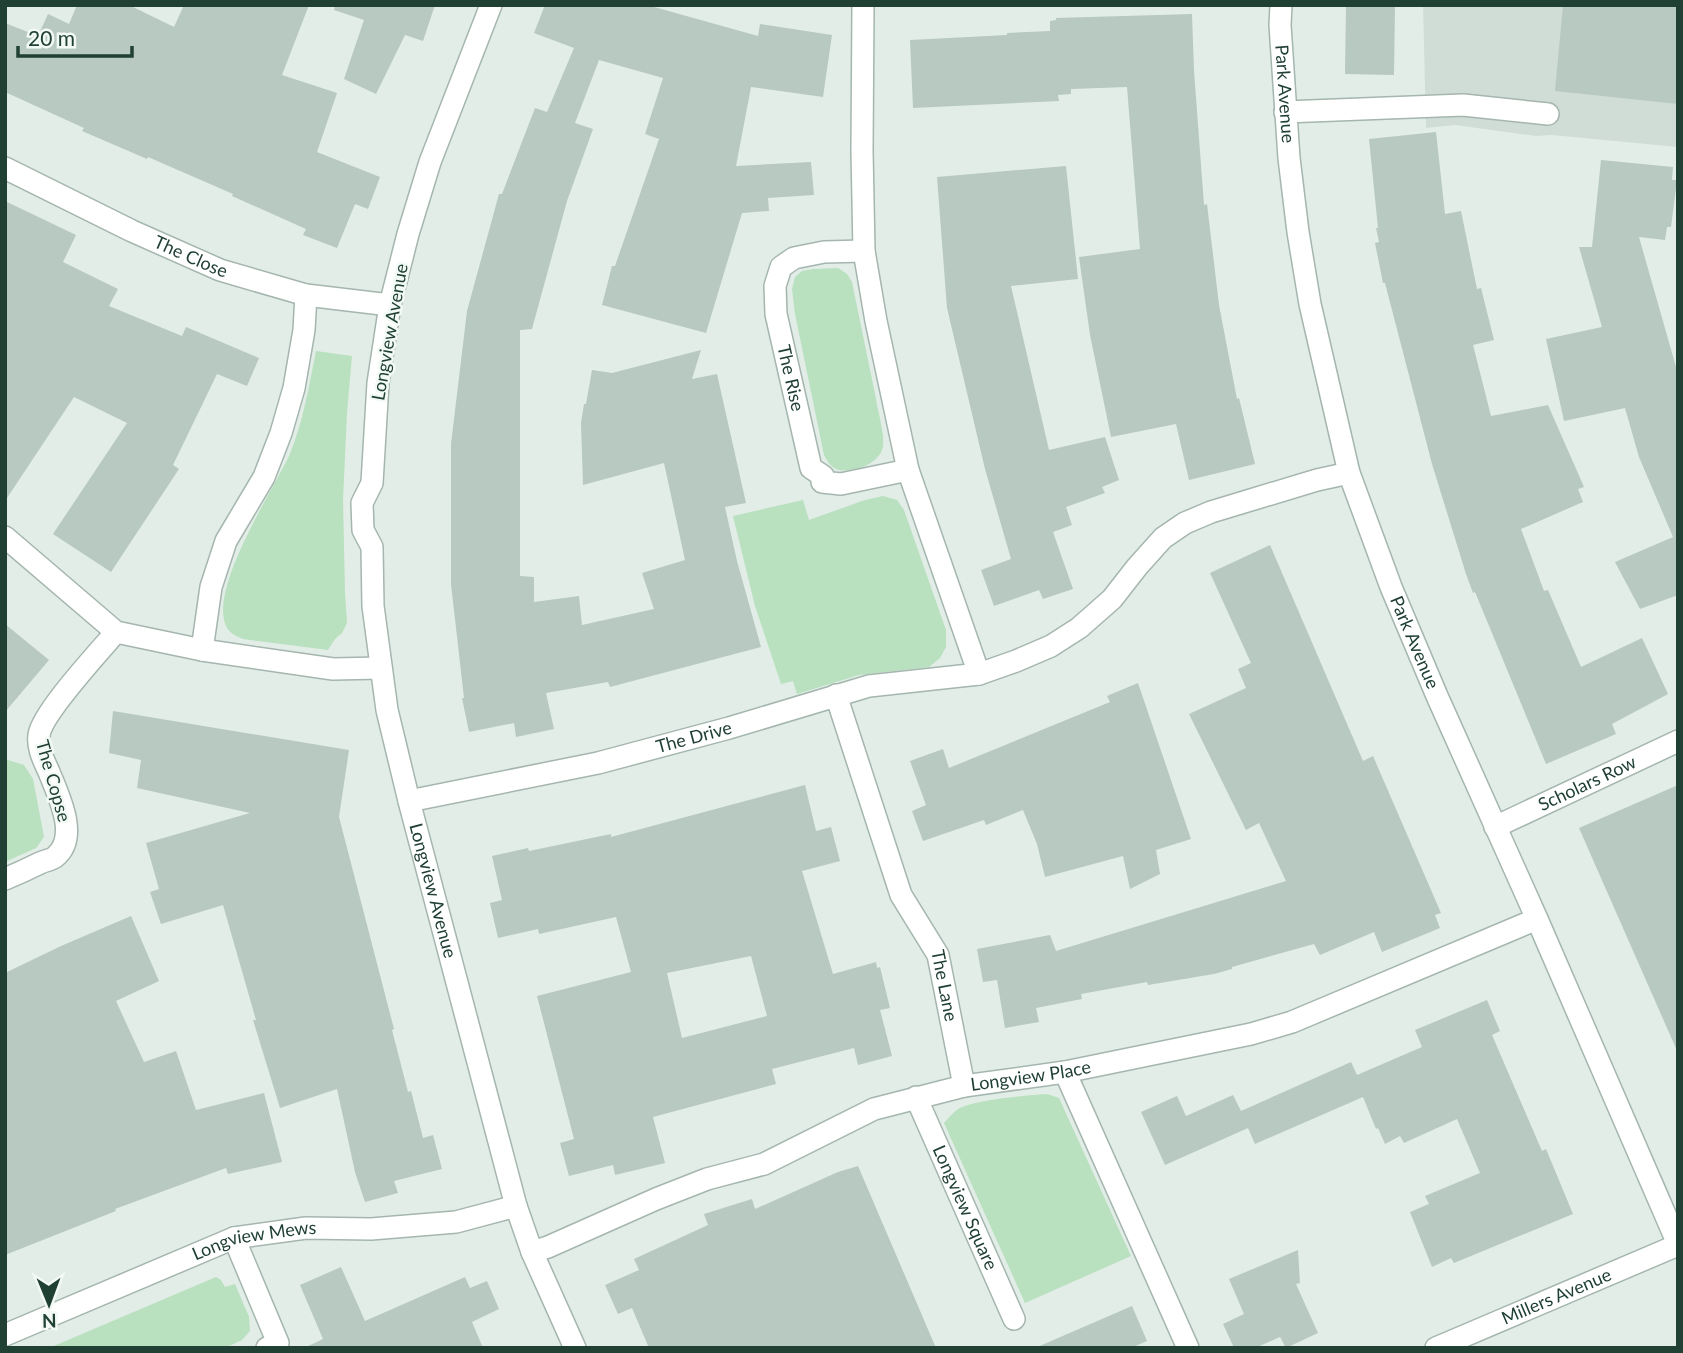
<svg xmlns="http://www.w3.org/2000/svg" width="1683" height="1353" font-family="Lato,sans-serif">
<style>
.built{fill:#d0ddd6}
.green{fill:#b9e0bf}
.building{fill:#b7c9c0;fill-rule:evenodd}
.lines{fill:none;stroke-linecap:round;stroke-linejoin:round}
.minor-casing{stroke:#a4b6ae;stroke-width:24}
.minor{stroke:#fff;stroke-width:21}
.labels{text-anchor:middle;stroke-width:5;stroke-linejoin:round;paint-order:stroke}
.street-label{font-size:18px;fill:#204034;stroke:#f3faf6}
</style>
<rect width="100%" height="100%" fill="#e2ede7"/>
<path class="built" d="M1423,5H1678V147L1552,135L1536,136L1455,125L1426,128Z"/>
<g class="green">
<path d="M838,268L847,274L852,282C860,321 868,360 876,399C878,412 885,435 883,447C879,462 862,469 849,470C836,472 830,467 824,455L795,314L792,289L795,277L802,271L814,269Z"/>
<path d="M316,351L352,356L347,412L343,500L345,592L347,623L342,633L335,639L328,650L243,639C236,636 229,633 226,626C209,588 272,492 289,456C303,423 309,386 316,351Z"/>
<path d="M883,496L897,500L904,510L946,630V647L940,658L929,667L859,675L797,694L793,681L781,684L755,606L733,516L803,500L809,520L865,500Z"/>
<path d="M5,759L24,765L33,779L44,837L36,848L5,862Z"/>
<path d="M1047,1094L1059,1098L1131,1256L1025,1303L944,1123C949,1118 953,1112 960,1108C975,1100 1028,1095 1047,1094Z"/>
<path d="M216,1277L221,1280L225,1287L235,1284L249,1317L250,1331L242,1340L225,1348H49Z"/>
</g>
<g class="building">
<path d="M77,5H129L174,27L184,5H309L282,75L337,93L317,152L380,177L368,209L355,204L337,248L303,235L306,229L232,196L233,194L148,157L147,159L82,131L84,128L5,92V23L38,36L48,14L69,24Z"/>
<path d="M335,5H435L423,41L405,35L376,94L344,79L364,20L334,10Z"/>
<path d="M545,5H647L758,36L760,24L832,35L823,97L751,87L736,166L811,162L814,195L768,198L769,211L742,213L706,333L602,305L612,266H615L659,139L645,134L663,78L599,60L575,123L593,129L567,201L532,329L520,330V576L534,577V602L579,596L582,625L654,609L642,573L685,560L664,463L583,485L581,423L584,404H586L592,370L612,373L701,350L692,379L717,374L746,503L725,507L737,561L761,647L610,687L608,682L546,693L554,729L516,737L514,723L469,732L462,698H464L451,584V444L467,311L499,194H502L535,108L547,112L574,48L534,33Z"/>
<path d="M1346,5H1395L1394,75L1345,74Z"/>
<path d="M1563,5H1678V104L1555,91Z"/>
<path d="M1192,14L1194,71L1204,205L1207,204L1219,305L1237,399L1239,398L1255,464L1189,480L1176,424L1111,437L1090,335L1079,257L1140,249L1127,87L1071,89V94L1058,95L1059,101L913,108L910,40L1007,35V33L1050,31V21L1056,20V18Z"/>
<path d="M1436,132L1445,214L1461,211L1477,289L1481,288L1494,340L1473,345L1491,416L1548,405L1584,487L1578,489L1583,502L1521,529L1544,591L1548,590L1581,667L1642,638L1668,694L1612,724L1616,734L1546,764L1475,592L1473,593L1466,574L1432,464L1385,283H1383L1375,243L1379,242L1376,228H1378L1369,139Z"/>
<path d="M1601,160L1673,167L1672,180H1677L1671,227H1667L1665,240L1639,237L1678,374V595L1640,609L1615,562L1673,537L1639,457L1625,408L1564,421L1546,339L1602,327L1579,247H1592Z"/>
<path d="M1066,166L1078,279L1011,286L1049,450L1105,437L1119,480L1102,487L1105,493L1066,507L1072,525L1053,532L1073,589L1043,599L1039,590L994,606L981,570L1011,559L985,469L947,308L937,177Z"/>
<path d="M5,201L76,235L63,262L118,289L109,306L182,336L186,327L259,358L247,386L217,374L173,465L179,469L111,572L53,534L127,423L74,397L5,501Z"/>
<path d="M1270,545L1363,761L1373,756L1441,913L1435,915L1440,928L1382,952L1374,932L1320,955L1314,944L1232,967V969L1214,974L1148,985L1147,982L1081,994L1082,999L1036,1008L1039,1022L1005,1028L997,980L983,982L977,949L1050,935L1056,951L1286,881L1259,823L1246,830L1189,714L1246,688L1238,669L1251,663L1210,573Z"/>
<path d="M5,624L49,660L5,712Z"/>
<path d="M1138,683L1191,839L1156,850L1160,874L1130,889L1123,856L1045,877L1037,844L1023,810L986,825L984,820L923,841L912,811L926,805L910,761L943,749L949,768L1110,702L1107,696Z"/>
<path d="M113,711L349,750L339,817L394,1029L392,1030L408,1092L411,1091L423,1138L433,1135L442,1169L394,1181L398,1193L365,1202L355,1172L337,1089L280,1108L253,1020H256L223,905L161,924L150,892L159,889L146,843L250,813L137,788L141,760L109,753Z"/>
<path d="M805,785L816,831L831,827L840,861L802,871L833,974L876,962L877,968L880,967L890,1008L880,1010L892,1056L858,1065L854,1048L772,1069L776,1084L653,1117L665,1163L615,1175L613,1165L569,1176L560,1143L574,1139L537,996L631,972L616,917L539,934L538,929L498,938L490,903L502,900L492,856L528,848L529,851L611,834V837ZM751,956L767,1016L682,1038L667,973Z"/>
<path d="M1678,785V1053L1579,828Z"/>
<path d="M131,916L159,981L116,1001L144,1062L176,1051L196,1110L264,1093L282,1162L228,1174L226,1168L115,1209L116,1211L5,1255V973L61,946Z"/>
<path d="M1487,1000L1500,1031L1492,1035L1542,1151L1546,1149L1573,1214L1454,1263L1451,1258L1432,1267L1410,1212L1429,1204L1425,1196L1480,1173L1457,1119L1404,1143L1400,1136L1385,1144L1378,1128L1376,1129L1363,1097L1255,1144L1248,1128L1165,1165L1141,1112L1177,1096L1186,1116L1233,1095L1241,1111L1351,1062L1357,1075L1422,1047L1415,1030Z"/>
<path d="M858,1166L936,1348H649L632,1308L618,1314L605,1285L639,1270L634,1259L708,1225L704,1214L752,1199L755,1209L838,1172Z"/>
<path d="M1298,1250L1300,1283L1296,1284L1318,1333L1286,1348L1280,1337L1255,1348H1234L1223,1324L1244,1314L1229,1279Z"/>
<path d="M341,1267L365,1321L465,1277L470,1288L487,1281L499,1309L472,1322L483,1348H304L323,1339L300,1285Z"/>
<path d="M1132,1306L1147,1341L1131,1348H1035Z"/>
</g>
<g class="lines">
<g class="minor-casing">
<g id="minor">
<path id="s1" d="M491,5L430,162L408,234L390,305L378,383L372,483L362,503L363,530L372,547L373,606L387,710L409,801L516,1206L532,1252L575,1348"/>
<path d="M863,5L862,151L864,251L876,321L908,470L979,674"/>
<path id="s2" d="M1281,5L1280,25L1289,158L1298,232L1310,304L1349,473L1391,587L1437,696L1537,919L1678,1244"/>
<path d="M1285,112L1463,105L1548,114"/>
<path id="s3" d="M5,168L132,231L220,270L306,295L390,305"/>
<path id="s4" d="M864,251L824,252L794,258L781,267L775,286L776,314L811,468L823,476L822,482L841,484L908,470"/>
<path d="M5,537L116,632L202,650L333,669L381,668"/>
<path d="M202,650L211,587L226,541L264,477L281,433L294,388L304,330L306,295"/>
<path id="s5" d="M836,695L901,895L938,955L964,1086"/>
<path id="s6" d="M409,801L598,763L729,728L869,686L979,674L1016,661L1051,646L1079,628L1112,599L1137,567L1163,538L1185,523L1211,512L1244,502L1317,480L1349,473"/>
<path id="s7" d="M1495,827L1678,741"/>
<path d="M5,879C17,874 28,869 40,863C44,861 51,860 55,857C80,837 58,795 49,772C44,761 37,748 39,735C42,713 99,652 116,632"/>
<path d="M1065,1072L1188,1348"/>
<path id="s8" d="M916,1097L1014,1319"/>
<path d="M234,1238L278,1343L267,1348"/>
<path id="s9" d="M532,1252L548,1247L656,1199L707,1179L764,1164L874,1109L964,1086L1065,1072L1251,1034L1292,1022L1537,919"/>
<path id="s10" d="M5,1335L234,1238L306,1228L371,1229L456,1222L516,1206"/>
<path id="s11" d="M1436,1348L1678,1245"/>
</g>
</g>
<use href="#minor" class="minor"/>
</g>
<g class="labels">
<g class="street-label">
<text dy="6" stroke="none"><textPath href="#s2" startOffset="89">Park Avenue</textPath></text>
<text dy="6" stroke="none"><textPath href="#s3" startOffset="206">The Close</textPath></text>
<text transform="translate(390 332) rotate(-80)" y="6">Longview Avenue</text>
<text dy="6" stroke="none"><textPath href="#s4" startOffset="200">The Rise</textPath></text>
<text dy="6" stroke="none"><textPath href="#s2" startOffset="656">Park Avenue</textPath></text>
<text dy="6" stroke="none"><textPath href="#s6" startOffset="292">The Drive</textPath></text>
<text transform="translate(53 781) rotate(74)" y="6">The Copse</text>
<text dy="6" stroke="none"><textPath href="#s7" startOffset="102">Scholars Row</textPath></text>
<text dy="6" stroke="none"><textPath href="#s1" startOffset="915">Longview Avenue</textPath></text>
<text dy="6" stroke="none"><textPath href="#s5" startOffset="312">The Lane</textPath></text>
<text dy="6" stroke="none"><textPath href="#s9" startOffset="532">Longview Place</textPath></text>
<text dy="6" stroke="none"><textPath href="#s8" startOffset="121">Longview Square</textPath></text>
<text dy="6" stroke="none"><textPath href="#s10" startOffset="268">Longview Mews</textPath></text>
<text dy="6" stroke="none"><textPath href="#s11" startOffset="131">Millers Avenue</textPath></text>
</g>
</g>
<rect width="1683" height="1353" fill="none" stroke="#204034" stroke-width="14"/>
<g transform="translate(49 1304) rotate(179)" stroke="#f3faf6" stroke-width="5" paint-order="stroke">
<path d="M0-5L12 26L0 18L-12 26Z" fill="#204034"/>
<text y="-10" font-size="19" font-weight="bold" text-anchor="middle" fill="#204034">N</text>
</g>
<path d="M18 46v10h114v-10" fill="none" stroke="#204034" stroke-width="3.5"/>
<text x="28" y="46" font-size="21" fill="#204034" stroke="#f3faf6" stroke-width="5" paint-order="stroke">20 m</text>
</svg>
